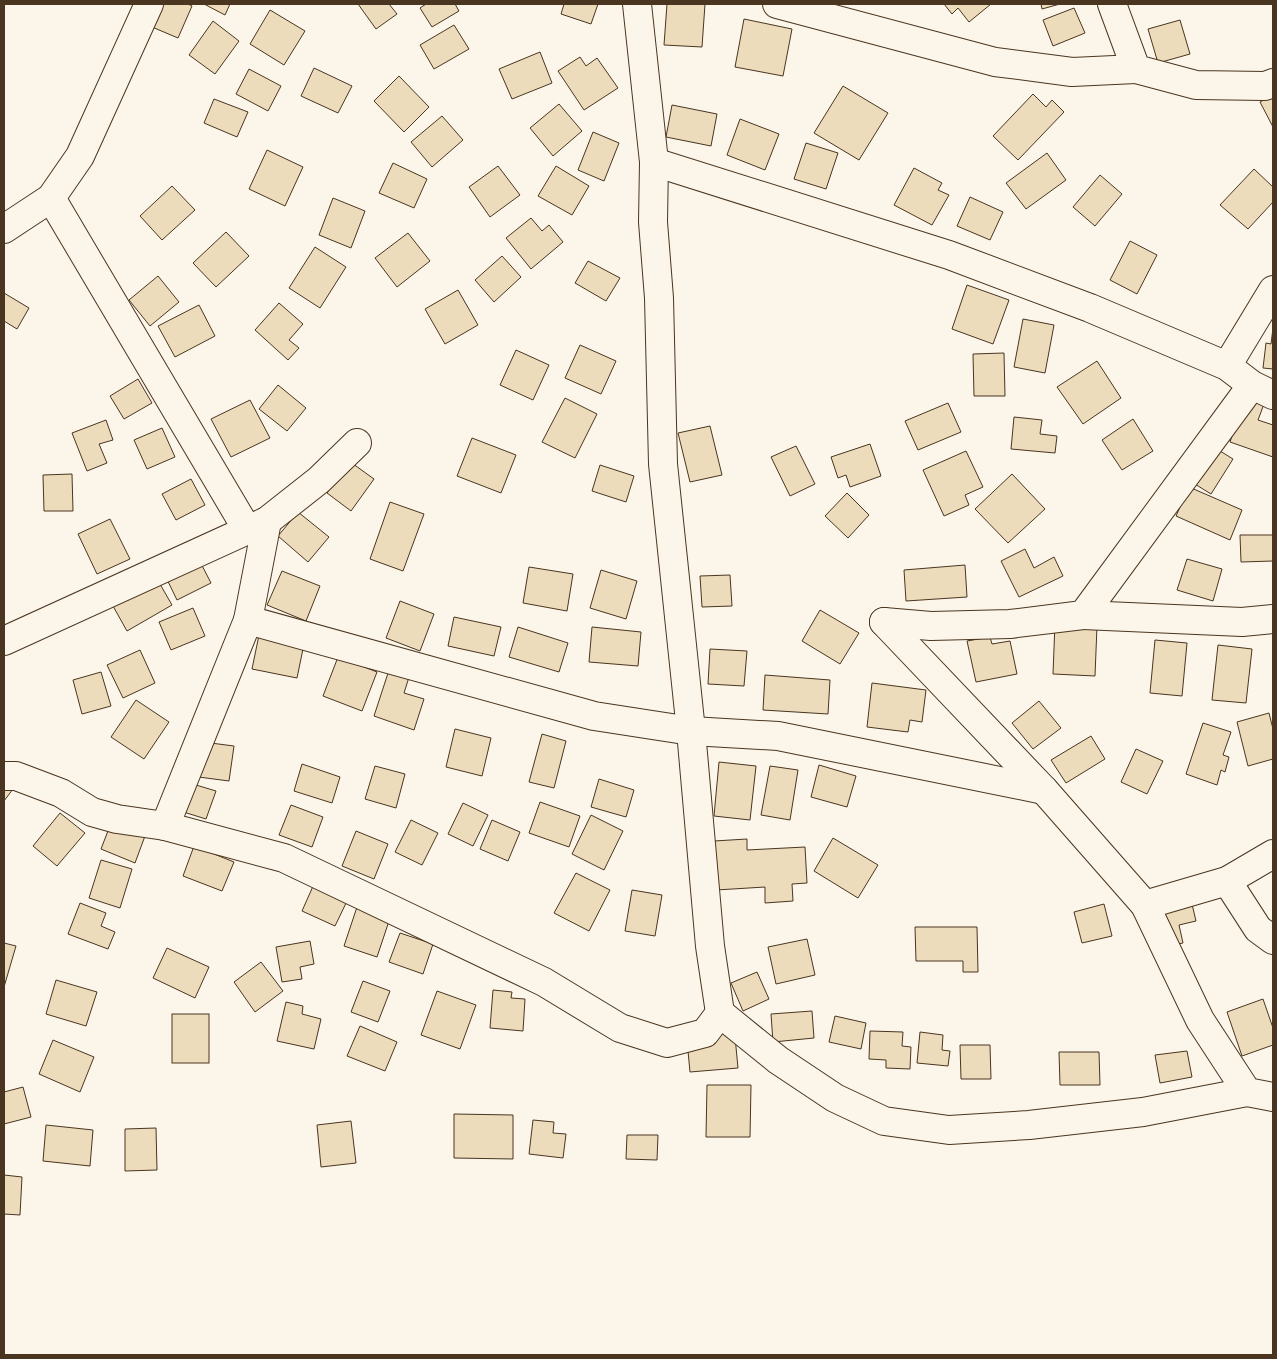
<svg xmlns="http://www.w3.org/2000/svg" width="1277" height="1359" font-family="Lora,serif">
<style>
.building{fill:#ecdcbc;stroke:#4a3520}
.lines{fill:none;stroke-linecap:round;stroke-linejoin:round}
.minor-casing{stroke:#4a3520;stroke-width:30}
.minor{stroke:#fbf6e9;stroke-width:28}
</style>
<rect width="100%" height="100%" fill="#fbf6e9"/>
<g class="building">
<path d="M162,4H188L192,6L178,38L152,27Z"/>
<path d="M204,4H230L225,15Z"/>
<path d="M358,4H389L397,14L376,29Z"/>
<path d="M426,4H455L459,11L432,27L420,8Z"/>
<path d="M564,4H598L591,24L561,14Z"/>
<path d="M667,4H705L702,47L664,45Z"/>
<path d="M944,4H991L969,22L958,8L952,14Z"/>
<path d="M1041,4H1060L1042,9Z"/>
<path d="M1074,8L1085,33L1053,46L1043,20Z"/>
<path d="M270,10L305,31L284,65L250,44Z"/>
<path d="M744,19L792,29L783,76L735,67Z"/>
<path d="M1180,20L1190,54L1158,63L1148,29Z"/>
<path d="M213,21L239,41L215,74L189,55Z"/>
<path d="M454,25L469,49L434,69L420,45Z"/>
<path d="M540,52L552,83L512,99L499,69Z"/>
<path d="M580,57L586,66L597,58L618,88L584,110L558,71Z"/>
<path d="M314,68L352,86L338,113L301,96Z"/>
<path d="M249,69L281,86L268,111L236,94Z"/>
<path d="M399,76L429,107L404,132L374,101Z"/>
<path d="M843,86L888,113L859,160L814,133Z"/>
<path d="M1033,94L1046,107L1052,100L1064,112L1018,160L993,136Z"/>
<path d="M1273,95V127L1260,102Z"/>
<path d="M214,99L248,112L237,137L204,123Z"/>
<path d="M559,104L582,131L553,156L530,128Z"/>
<path d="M672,105L717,114L711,146L666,137Z"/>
<path d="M442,116L463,140L432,167L411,142Z"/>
<path d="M740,119L779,134L765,170L727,155Z"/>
<path d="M593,132L619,143L604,181L578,170Z"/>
<path d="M806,143L838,153L826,189L794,179Z"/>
<path d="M267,150L303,167L285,206L249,189Z"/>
<path d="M1047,153L1066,180L1026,209L1006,183Z"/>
<path d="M393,163L427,179L414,208L379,193Z"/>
<path d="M498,166L520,195L490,217L469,187Z"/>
<path d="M556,166L589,186L572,215L538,196Z"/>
<path d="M914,168L942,183L938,190L949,195L932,225L894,205Z"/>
<path d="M1254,169L1273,187V202L1248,229L1220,205Z"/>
<path d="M1100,175L1122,194L1095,226L1073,207Z"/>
<path d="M172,186L195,210L162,240L140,216Z"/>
<path d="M970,197L1003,212L990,240L957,226Z"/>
<path d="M333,198L365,211L351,248L319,235Z"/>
<path d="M531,218L542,231L549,225L563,242L531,269L506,238Z"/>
<path d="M226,232L249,256L216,287L193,263Z"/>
<path d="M408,233L430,261L397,287L375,258Z"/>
<path d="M1130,241L1157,255L1137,294L1110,280Z"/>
<path d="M315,247L346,267L320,308L289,288Z"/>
<path d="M502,256L521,277L494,302L475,280Z"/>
<path d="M588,261L620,278L606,301L575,283Z"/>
<path d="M158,276L179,302L150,326L129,300Z"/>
<path d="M967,285L1009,300L993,344L952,329Z"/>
<path d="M458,290L478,325L445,344L425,309Z"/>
<path d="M4,293L29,308L17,329L4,321Z"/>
<path d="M279,303L303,324L289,340L299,348L288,360L255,330Z"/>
<path d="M199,305L215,336L175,357L158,326Z"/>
<path d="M1023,319L1054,325L1045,373L1014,367Z"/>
<path d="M1273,328V369L1263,368L1266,343L1271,344Z"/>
<path d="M580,345L616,361L601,394L565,378Z"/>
<path d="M516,350L549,365L533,400L500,385Z"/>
<path d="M1004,353L1005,396H974L973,354Z"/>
<path d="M1097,361L1121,398L1083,424L1057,387Z"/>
<path d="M138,379L152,403L124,419L110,396Z"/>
<path d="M278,385L306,408L287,431L259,409Z"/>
<path d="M565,398L597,414L575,458L542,442Z"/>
<path d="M1245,398L1264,404L1258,420L1273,425V457L1230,442Z"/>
<path d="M250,400L270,438L231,457L211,419Z"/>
<path d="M948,403L961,432L918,450L905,421Z"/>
<path d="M1014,417L1042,420L1040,434L1057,436L1055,453L1011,449Z"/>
<path d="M1133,419L1153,451L1122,470L1102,440Z"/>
<path d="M106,420L113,440L99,444L107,463L87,471L72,433Z"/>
<path d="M710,426L722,475L690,482L678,433Z"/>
<path d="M162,428L175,457L147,469L134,440Z"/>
<path d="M472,438L516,455L501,493L457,476Z"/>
<path d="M1199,438L1233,459L1211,494L1177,473Z"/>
<path d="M870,444L881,476L850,487L846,475L838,478L831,457Z"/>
<path d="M796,446L815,484L790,496L771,457Z"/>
<path d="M966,451L983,487L965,495L969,505L944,516L923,470Z"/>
<path d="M349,461L374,479L351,511L327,493Z"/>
<path d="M600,465L634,476L626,502L592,491Z"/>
<path d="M72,474L73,511H44L43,475Z"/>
<path d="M1012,474L1045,509L1008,543L975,509Z"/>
<path d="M191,479L205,505L176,520L162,494Z"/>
<path d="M1189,487L1242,510L1230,540L1176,516Z"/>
<path d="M847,493L869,515L848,538L825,516Z"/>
<path d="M390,502L424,514L403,571L370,559Z"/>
<path d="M298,512L329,537L308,562L278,536Z"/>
<path d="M110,519L130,559L97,574L78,534Z"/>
<path d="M1240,535H1273V561L1241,562Z"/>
<path d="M193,548L211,583L177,600L160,565Z"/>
<path d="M1025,549L1034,568L1054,557L1063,576L1019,597L1001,561Z"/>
<path d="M1187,559L1222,569L1213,601L1177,590Z"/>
<path d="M149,565L172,605L127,631L104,590Z"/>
<path d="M965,565L967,597L906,601L904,570Z"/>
<path d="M529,567L573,574L567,611L523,603Z"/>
<path d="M601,570L637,581L626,619L590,608Z"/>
<path d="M282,571L320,586L306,621L267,605Z"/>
<path d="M730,575L732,606L702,607L700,576Z"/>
<path d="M400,601L434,614L420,651L386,638Z"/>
<path d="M193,608L205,636L171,650L159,622Z"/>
<path d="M820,610L859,633L840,664L802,641Z"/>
<path d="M454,617L501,627L494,656L448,646Z"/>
<path d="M1055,623L1097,626L1095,676L1053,674Z"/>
<path d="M518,627L568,643L559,672L509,657Z"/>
<path d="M592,627L641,632L638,666L589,662Z"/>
<path d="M259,635L304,644L297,678L252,669Z"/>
<path d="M990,637L992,644L1010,641L1017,674L976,682L967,641Z"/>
<path d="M1155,640L1187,643L1182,696L1150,693Z"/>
<path d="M1218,645L1252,649L1246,703L1212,700Z"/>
<path d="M710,649L747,651L744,686L708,684Z"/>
<path d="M140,650L155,683L123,698L107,665Z"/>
<path d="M338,657L377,672L362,711L323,696Z"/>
<path d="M390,667L410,674L404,693L424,699L414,730L374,716Z"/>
<path d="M101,672L111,706L82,714L73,680Z"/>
<path d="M765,675L830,680L828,714L763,710Z"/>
<path d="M872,683L926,690L922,722L910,720L908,732L867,727Z"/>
<path d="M136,700L169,722L144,759L111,737Z"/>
<path d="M1039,701L1061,728L1033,749L1012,723Z"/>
<path d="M1269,713L1273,729V759L1248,766L1237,722Z"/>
<path d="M1203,723L1231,732L1223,755L1229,757L1225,772L1221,770L1217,785L1186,774Z"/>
<path d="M455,729L491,738L482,776L446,767Z"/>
<path d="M542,734L566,741L554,788L529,782Z"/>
<path d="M1091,736L1105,759L1066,783L1051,760Z"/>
<path d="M195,741L234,746L229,781L191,776Z"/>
<path d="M1136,749L1163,761L1147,794L1121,782Z"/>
<path d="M719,762L756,766L750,820L714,816Z"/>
<path d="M302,764L340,777L332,803L294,791Z"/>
<path d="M819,765L856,776L847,807L811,797Z"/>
<path d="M375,766L405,774L396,808L365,799Z"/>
<path d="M770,766L798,770L790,820L761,815Z"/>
<path d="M4,775L16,785L4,801Z"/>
<path d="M599,779L634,790L626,817L591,807Z"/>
<path d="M186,782L216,791L206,819L177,810Z"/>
<path d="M540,802L580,816L569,847L529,833Z"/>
<path d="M463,803L488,815L473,846L448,834Z"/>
<path d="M291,805L323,817L312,847L279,835Z"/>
<path d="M60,813L85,833L57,866L33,846Z"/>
<path d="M591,815L623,831L604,870L572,854Z"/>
<path d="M411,820L438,833L422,865L395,852Z"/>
<path d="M492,820L520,832L508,861L480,849Z"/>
<path d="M111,823L145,836L135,863L101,849Z"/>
<path d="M356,831L388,844L374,879L342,866Z"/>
<path d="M833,838L878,865L858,898L814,871Z"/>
<path d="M747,839V850L805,847L807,883L792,884L793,901L765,903V887L716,890L714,841Z"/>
<path d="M194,846L234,862L222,891L183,876Z"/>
<path d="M101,860L132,869L120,908L89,898Z"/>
<path d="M576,873L610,890L589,931L554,913Z"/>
<path d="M314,884L348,899L335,926L302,911Z"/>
<path d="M632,890L662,895L655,936L625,931Z"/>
<path d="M1191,900L1196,921L1179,925L1183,943L1173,945L1163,906Z"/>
<path d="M80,903L106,913L101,926L115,932L108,949L68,934Z"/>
<path d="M1104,904L1112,936L1082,943L1074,912Z"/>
<path d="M357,907L390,918L377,957L344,946Z"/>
<path d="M915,927H977L978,972H963V961H916Z"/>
<path d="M400,933L433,944L423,974L389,962Z"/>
<path d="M807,939L815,975L776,984L768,947Z"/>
<path d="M310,941L314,964L300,967L302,979L282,982L276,947Z"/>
<path d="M4,943L16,946L4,987Z"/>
<path d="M167,948L209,967L195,998L153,978Z"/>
<path d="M261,962L283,991L255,1012L234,982Z"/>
<path d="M757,972L769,999L743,1011L731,983Z"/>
<path d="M56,980L97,992L86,1026L46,1014Z"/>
<path d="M363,981L390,991L378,1022L351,1012Z"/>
<path d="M493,990L512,992L511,998L525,999L523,1031L490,1028Z"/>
<path d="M437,991L476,1005L460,1049L421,1035Z"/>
<path d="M1263,999L1273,1028V1045L1242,1056L1227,1012Z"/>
<path d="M286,1002L303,1006L302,1014L321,1019L314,1049L277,1041Z"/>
<path d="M812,1011L814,1038L773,1042L771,1014Z"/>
<rect x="172" y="1014" width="37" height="49"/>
<path d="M835,1016L866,1023L861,1049L829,1042Z"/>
<path d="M360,1026L397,1042L385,1071L347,1056Z"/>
<path d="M734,1026L738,1068L690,1072L686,1030Z"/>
<path d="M870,1031L903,1032L902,1046L911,1047L910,1069L886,1068V1060L869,1059Z"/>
<path d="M920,1032L943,1035L942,1050L950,1051L948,1066L917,1063Z"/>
<path d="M53,1040L94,1057L80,1092L39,1074Z"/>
<path d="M960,1045H990L991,1079H961Z"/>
<path d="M1187,1051L1192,1077L1160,1083L1155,1055Z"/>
<path d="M1059,1052H1099L1100,1085H1060Z"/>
<path d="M707,1085H751L750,1137H706Z"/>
<path d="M23,1087L31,1117L4,1124V1092Z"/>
<path d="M454,1114L513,1115V1159L454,1158Z"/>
<path d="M533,1120L554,1122L553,1133L566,1134L563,1158L529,1154Z"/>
<path d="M351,1121L356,1163L321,1167L317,1125Z"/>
<path d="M46,1125L93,1130L90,1166L43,1161Z"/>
<path d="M156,1128L157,1170L125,1171V1129Z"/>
<path d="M627,1135H658L657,1160L626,1159Z"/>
<path d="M4,1175L22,1177L20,1215L4,1214Z"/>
</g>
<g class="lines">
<g class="minor-casing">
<g id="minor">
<path d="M637,4L654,162L653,222L659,298L663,464L691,731L710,946L720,1013L778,1060L835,1098L884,1121L949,1130L1029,1125L1143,1112L1247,1092"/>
<path d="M777,4L995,62L1072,72L1136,69"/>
<path d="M1112,4L1136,69L1196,85L1265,86L1273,83"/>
<path d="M654,162L949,255L1090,308L1227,366L1252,385L1273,395"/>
<path d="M51,198L248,531"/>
<path d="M4,229L51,198L80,156L149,4"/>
<path d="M1227,366L1273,290"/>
<path d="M267,521L248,620L594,716L691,731L778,736L1044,790"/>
<path d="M1083,615L1242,622L1273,619"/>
<path d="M248,620L165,826L284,858L544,982L620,1028L667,1043L705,1033L720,1013"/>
<path d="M884,622L1044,790L1145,905L1227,881L1273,854"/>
<path d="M884,622L931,626L1010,624L1083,615L1252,385"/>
<path d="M4,641L267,521L319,480L357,443"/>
<path d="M4,776H16L61,793L92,812L117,819L165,826"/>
<path d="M1227,881L1258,929L1273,940"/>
<path d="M1145,905L1200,1020L1247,1092L1273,1097"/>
</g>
</g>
<use href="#minor" class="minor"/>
</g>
<rect width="1277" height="1359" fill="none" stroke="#4a3520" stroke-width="10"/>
</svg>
